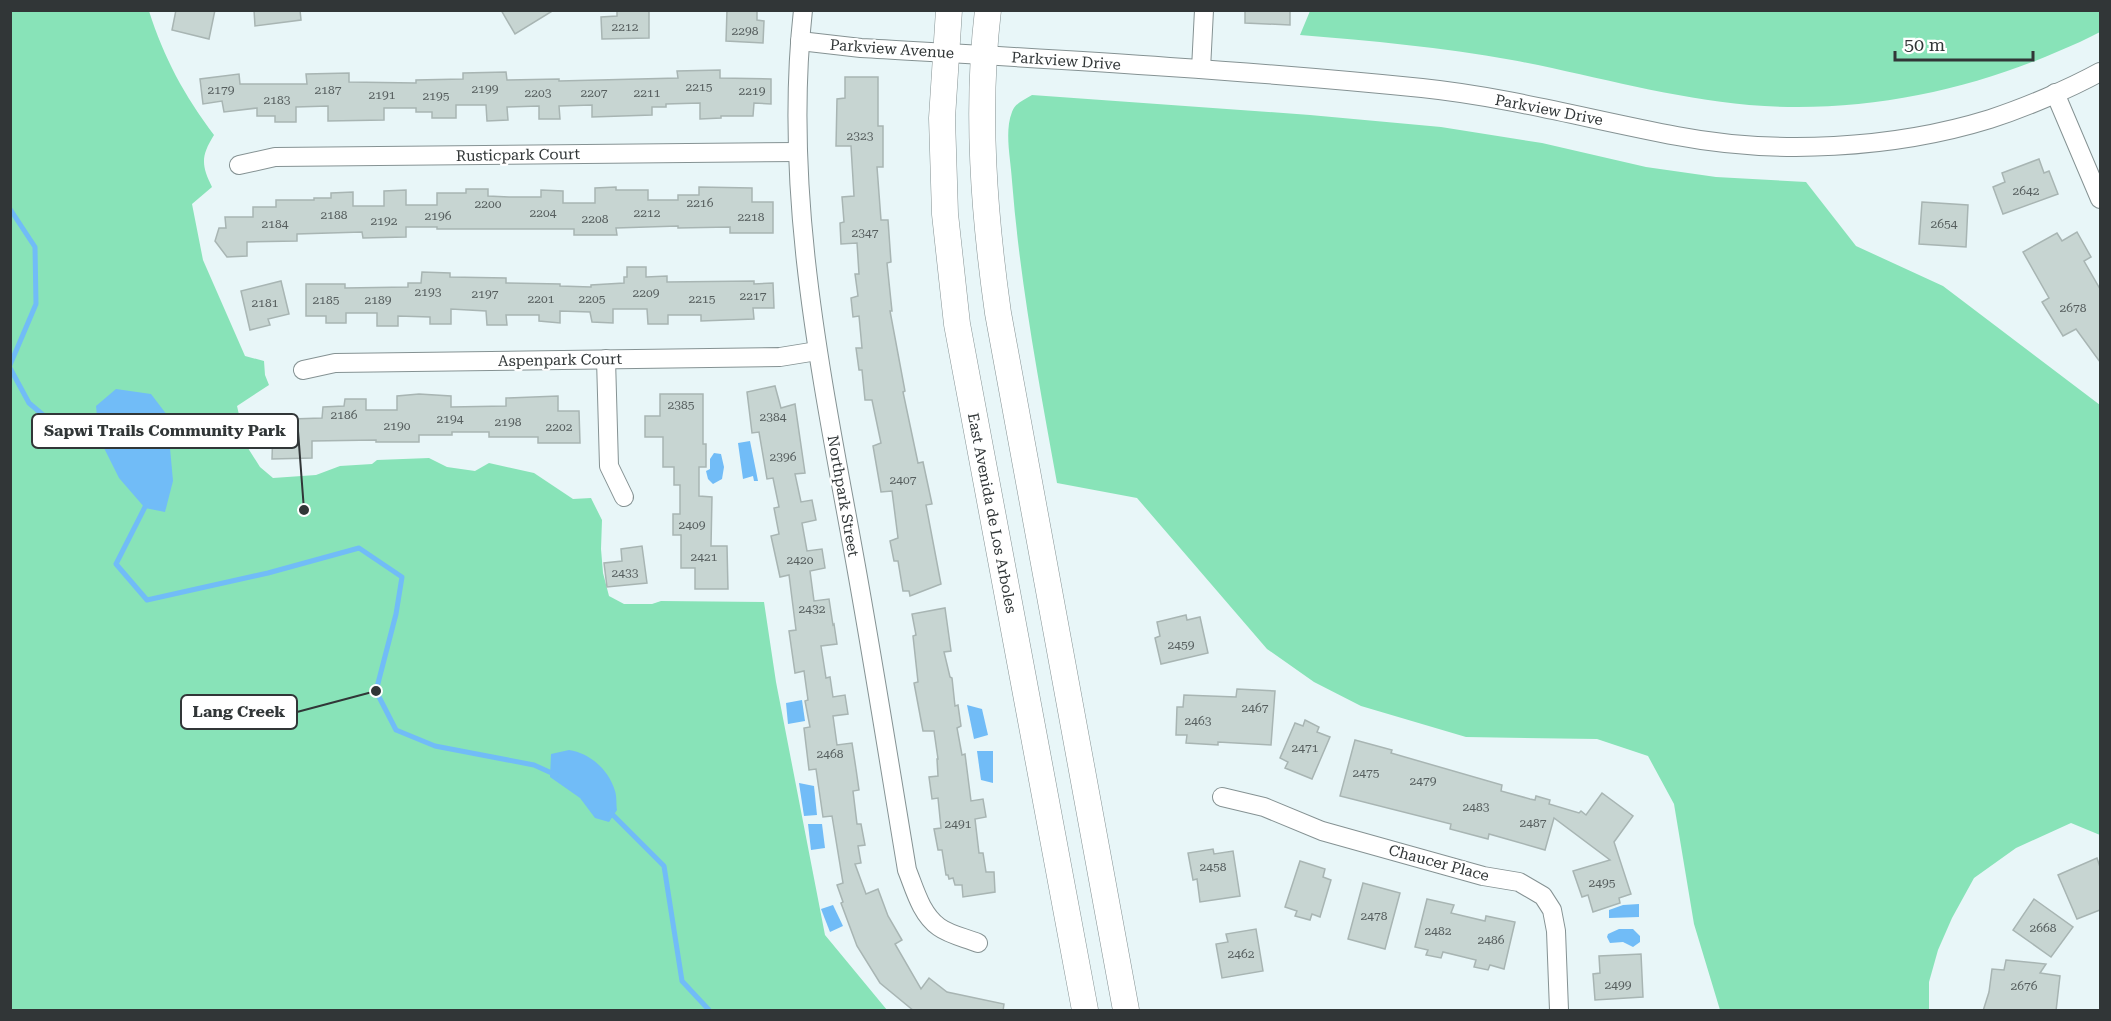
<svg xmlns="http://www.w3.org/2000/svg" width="2111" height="1021" font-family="'Roboto Serif',serif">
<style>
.green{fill:#88e3b8}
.water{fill:#71bcf7}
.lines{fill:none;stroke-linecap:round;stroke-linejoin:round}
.stream{stroke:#71bcf7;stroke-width:5}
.building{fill:#c7d5d2;stroke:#a8b5b3;stroke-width:1.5}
.minor-casing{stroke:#859293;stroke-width:20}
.secondary-casing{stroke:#859293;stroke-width:27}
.minor{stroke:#fff;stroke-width:18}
.secondary{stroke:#fff;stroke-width:26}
.labels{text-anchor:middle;stroke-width:4.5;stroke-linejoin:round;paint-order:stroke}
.number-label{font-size:12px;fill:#565e5e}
.street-label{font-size:15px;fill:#313637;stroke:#fff}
.leader{fill:none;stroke:#313637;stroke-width:2}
.callout-dot{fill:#313637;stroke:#fff;stroke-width:2}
.callout{fill:#fff;stroke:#313637;stroke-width:2}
.callout-label{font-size:16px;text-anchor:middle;font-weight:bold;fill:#313637}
</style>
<rect width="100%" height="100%" fill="#e8f6f8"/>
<g class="green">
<path d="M10,11H149C164,58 184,95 214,135C201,156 201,165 212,187L192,204L203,260L245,356L264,361L265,375L269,385L237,406L246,445L260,467L273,478L316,475L340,466L372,464L377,460L429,458L447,467L475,471L489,463L534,473L573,499L591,498L602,520L601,549L603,573L609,596L624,604H652L661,601L764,602L776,682L825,935L887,1010H11Z"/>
<path d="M1310,11L2100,10V32C2087,39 2073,45 2059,51C1963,93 1855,114 1749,105C1669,98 1591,75 1512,60C1442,47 1371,41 1300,35Z"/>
<path d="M1032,95L1310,115L1441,127L1542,143L1646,167L1716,177L1806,182L1856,246L1943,286L2100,405V835L2071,823L2016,848L1974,878L1952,918L1938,950L1929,982V1010H1720L1694,924L1674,804L1648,756L1597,739L1466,737L1361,706L1314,682L1267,649L1137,498L1057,483C1039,383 1020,283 1012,181C1011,160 1004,132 1012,112C1015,103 1024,100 1032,95Z"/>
</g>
<g class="water">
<path d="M116,389L151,394L167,415L173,481L165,512L145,508L119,478L99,438L96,406Z"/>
<path d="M750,441L758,481H754L753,476L743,479L738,443Z"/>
<path d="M714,453L721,454L724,467L722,479L713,484L708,479L706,471L710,469V459Z"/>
<path d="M802,700L805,721L788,724L786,703Z"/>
<path d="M967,705L982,709L988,735L974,739Z"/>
<path d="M569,750C590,753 609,770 615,791C617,797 616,804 617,810L609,822L595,818L580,798L550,777L551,754Z"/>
<path d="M977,751H993V783L981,780Z"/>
<path d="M799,783L814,786L817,815L804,816Z"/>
<path d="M822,824L825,848L811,850L808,824Z"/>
<path d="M1639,904V917L1609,918V910L1623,905Z"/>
<path d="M833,905L843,926L830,932L821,909Z"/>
<path d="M1619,929H1633L1640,936V942L1633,947L1623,942L1610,943L1607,937L1608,934Z"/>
</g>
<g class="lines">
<g class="stream">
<path d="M10,209L35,247L36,304L10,365"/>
<path d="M10,368L29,403L55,425L104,428"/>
<path d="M147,503L116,564L147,600L268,573L359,548L402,577L396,614L376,691L396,730L435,746L534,765L556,775"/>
<path d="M610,812L664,866L682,981L709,1010"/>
</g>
</g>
<g class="building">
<path d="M176,10H215L209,39L172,30Z"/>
<path d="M254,10H300L301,20L255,26Z"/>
<path d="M501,10H554L515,34Z"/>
<path d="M617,10H649V38L602,39L601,17L617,16Z"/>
<path d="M727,10H757V20L764,21L763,43L726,41Z"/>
<path d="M1245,10H1290V25L1245,23Z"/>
<path d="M720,70V78L771,79V104L754,103L753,116H721V118L700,119V103L666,104V107H652V115L592,117V105L559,106L560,119H539V106L507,107L508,120L487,121L486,105H456V118H432V112H416V108H384V120L328,121V106L296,107V122H275V116H257V108L224,112L222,101L203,104L200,79L239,74L240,84H307L306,74L349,73V82L416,83V80L463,79V73L506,72L507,80L559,79V81L678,78L677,71Z"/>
<path d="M845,77H878V126H883V167H877L881,220H888L891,262L887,263L892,311H890L905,391L903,392L918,463L923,462L932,504L926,505L941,584L910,596L909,591H903L898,561H894L890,541L898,538L892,491L881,492L873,446L881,443L872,400H865L862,370H859L856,348H862L859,316L853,317L851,298L858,296L855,274H859L857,243L841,244L840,223L844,222L842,197L854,196L851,146H836L837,99L845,98Z"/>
<path d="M2039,159L2044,173L2049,171L2058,194L2003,214L1993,187L2005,182L2002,173Z"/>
<path d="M616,187V190H648V200H678V195H699V187L752,188V202H773V233H730V227L678,228V226L616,228L617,235H574V229H437V227H406V237L363,238L362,232L297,234V241L247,242V256L227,257L215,241L219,228H226L225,217H253V207H276V200H314V198H331V193L353,192V206H384V191L406,190V205H437V193H466V189H488V196L509,197H541V190L563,191V203H595V188Z"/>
<path d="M1922,202L1968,205L1966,247L1919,244Z"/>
<path d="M2077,232L2091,257L2084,261L2100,289V362L2076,329L2063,336L2042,302L2049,298L2023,252L2057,233L2062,241Z"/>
<path d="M627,267H646V277L667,276V282L754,281V284L773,283L774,308H753L754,319L701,321V315H668V324H648L647,309H613V323L592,322L590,312L560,311V323L539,321V315H506L507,325H487L486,311L451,309V324H430V317L398,316V326H377V313H346V323H326V316H306V284H345V288L408,287V283H421L422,272L450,273V277L506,278V283L560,284V286L591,287V285L624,283V277H627Z"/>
<path d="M281,281L289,314L268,319L270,325L250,330L241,291Z"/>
<path d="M775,386L781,408L795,404L805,473L795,474L801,502L812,500L816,520L802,523L807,551L822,549L825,568L810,571L814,601L829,599L833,625L834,624L837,644L821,646L826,678L830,677L833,697L845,695L848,714L833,716L837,745L852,743L856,769L859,790L853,791L857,824H861L865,845L858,846L861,863L855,864L866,894L878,889L888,916L902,940L895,944L921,989L929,978L947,992L1004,1004L1003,1011H914L880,983L857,946L841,903L843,902L837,885L843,883L832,816L823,817L816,769L809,770L804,728L810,727L805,701L808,700L804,671L795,673L789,631L796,630L789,575L780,577L771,536L779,534L774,508L779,507L773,478L767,479L759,432L752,433L747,392Z"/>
<path d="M419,394L451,396V407L506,406V398L558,396V411H579L580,443H538V437H489V432H452V435H419V442H376V440L312,441V458L272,459L273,427L290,426L291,419L322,418L323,407L344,406L345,399H366V410H397V396Z"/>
<path d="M660,394H703V444H706V467H699V496L712,497L711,546H727L728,589H695V568H681V535H673V514H680V485H674V467H663V437H645V416H660Z"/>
<path d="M642,546L647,583L607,587L604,563L622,561L621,549Z"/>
<path d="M945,608L951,651L944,652L950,677L952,678L955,706L958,705L961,726L957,728L962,755L965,754L971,801L983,799L986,817L975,819L979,853H983L986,872H994L995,892L963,897L962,885H955L953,878L949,879L948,875H946L942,850H938L934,829L941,828L938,798L932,799L929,777L938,776L937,759H938L934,731H923L914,683L918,682L913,636L916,635L912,614Z"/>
<path d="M1186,615L1187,620L1200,617L1208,653L1161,664L1155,638L1160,636L1157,622Z"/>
<path d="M1237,689L1275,691L1271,745L1218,742V745L1186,743L1187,735H1176L1177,707H1183L1184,695L1236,697Z"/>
<path d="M1305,720L1319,727L1317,732L1330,737L1312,779L1285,768L1288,762L1280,758L1295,723L1303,726Z"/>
<path d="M1355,740L1392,750L1391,753L1502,785L1501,791L1530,799L1535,800L1536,796L1550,800L1549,804L1579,813L1581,811L1586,815L1602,793L1633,816L1614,842L1631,894L1619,898L1620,903L1593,912L1588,895L1582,897L1573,871L1610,860L1554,818L1545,850L1489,834L1488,839L1450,829L1451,824L1340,796Z"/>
<path d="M1213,849L1214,854L1233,851L1240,896L1200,902L1197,879L1193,880L1188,853Z"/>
<path d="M2097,858L2100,867V910L2077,919L2058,875Z"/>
<path d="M1300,861L1325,869L1323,877L1331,880L1320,917L1312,914L1310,920L1295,916L1297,911L1285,907Z"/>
<path d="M1363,883L1400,893L1385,949L1348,939Z"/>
<path d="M1427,899L1454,905L1451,913L1485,921L1486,916L1515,922L1504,969L1490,965L1488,970L1474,967L1476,960L1443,952L1441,958L1426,955L1428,950L1415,947Z"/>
<path d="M2034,899L2073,927L2051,957L2013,930Z"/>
<path d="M1256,929L1263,971L1222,978L1216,944L1228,942L1226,934Z"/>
<path d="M1641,954L1643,997L1595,1000L1593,974L1600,973L1599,956Z"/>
<path d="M2006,960L2046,964L2040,973L2060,976L2056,1011H1983L1989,992L1992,969L2004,970Z"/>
</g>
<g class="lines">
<g class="minor-casing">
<g id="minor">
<path d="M803,10C783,190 820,369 852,544C872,653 889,762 907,870C915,890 921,914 939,927C950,935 966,938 978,943"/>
<path d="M800,41L861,48C1048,59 1235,69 1422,88C1508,97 1592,120 1677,136C1776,155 1893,149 1990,119C2024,108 2069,89 2100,72"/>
<path d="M1201,69L1204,10"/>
<path d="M2055,93L2100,199"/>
<path d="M239,165L275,157L798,152"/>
<path d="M606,359L609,466L624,497"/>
<path d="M303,370L335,363L780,357L817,351"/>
<path d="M1222,797L1264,807L1322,831L1483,876L1519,882L1543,896L1552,910L1556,931L1559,1010"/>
</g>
</g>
<g class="secondary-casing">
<g id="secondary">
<path d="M949,10L942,118L945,214L957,324L1085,1010"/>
<path d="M988,10C976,111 984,214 998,313L1126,1010"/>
</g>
</g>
<use href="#minor" class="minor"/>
<use href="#secondary" class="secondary"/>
</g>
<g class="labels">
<g class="number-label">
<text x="625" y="31">2212</text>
<text x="745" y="35">2298</text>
<text x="699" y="91">2215</text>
<text x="485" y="93">2199</text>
<text x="221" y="94">2179</text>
<text x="328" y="94">2187</text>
<text x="752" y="95">2219</text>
<text x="538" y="97">2203</text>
<text x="594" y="97">2207</text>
<text x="647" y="97">2211</text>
<text x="382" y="99">2191</text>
<text x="436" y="100">2195</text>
<text x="277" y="104">2183</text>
<text x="860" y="140">2323</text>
<text x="2026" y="195">2642</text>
<text x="700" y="207">2216</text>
<text x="488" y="208">2200</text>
<text x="543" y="217">2204</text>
<text x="647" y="217">2212</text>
<text x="334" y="219">2188</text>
<text x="438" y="220">2196</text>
<text x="751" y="221">2218</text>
<text x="595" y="223">2208</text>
<text x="384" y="225">2192</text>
<text x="275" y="228">2184</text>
<text x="1944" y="228">2654</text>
<text x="865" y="237">2347</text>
<text x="428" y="296">2193</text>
<text x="646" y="297">2209</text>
<text x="485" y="298">2197</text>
<text x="753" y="300">2217</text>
<text x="541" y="303">2201</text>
<text x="592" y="303">2205</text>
<text x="702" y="303">2215</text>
<text x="326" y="304">2185</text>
<text x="378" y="304">2189</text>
<text x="265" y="307">2181</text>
<text x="2073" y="312">2678</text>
<text x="681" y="409">2385</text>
<text x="344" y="419">2186</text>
<text x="773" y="421">2384</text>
<text x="450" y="423">2194</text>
<text x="508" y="426">2198</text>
<text x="397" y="430">2190</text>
<text x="559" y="431">2202</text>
<text x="783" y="461">2396</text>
<text x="903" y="484">2407</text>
<text x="692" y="529">2409</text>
<text x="704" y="561">2421</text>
<text x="800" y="564">2420</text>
<text x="625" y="577">2433</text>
<text x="812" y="613">2432</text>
<text x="1181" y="649">2459</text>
<text x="1255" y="712">2467</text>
<text x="1198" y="725">2463</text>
<text x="1305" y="752">2471</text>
<text x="830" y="758">2468</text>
<text x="1366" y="777">2475</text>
<text x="1423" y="785">2479</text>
<text x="1476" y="811">2483</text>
<text x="1533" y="827">2487</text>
<text x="958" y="828">2491</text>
<text x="1213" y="871">2458</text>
<text x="1602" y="887">2495</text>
<text x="1374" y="920">2478</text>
<text x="2043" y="932">2668</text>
<text x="1438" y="935">2482</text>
<text x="1491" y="944">2486</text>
<text x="1241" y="958">2462</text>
<text x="1618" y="989">2499</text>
<text x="2024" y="990">2676</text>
</g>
<g class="street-label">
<text transform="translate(892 49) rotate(4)" y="5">Parkview Avenue</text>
<text transform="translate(1066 61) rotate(4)" y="5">Parkview Drive</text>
<text transform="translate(1549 110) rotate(11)" y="5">Parkview Drive</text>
<text transform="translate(518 155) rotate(-1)" y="5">Rusticpark Court</text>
<text transform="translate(560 360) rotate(-1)" y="5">Aspenpark Court</text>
<text transform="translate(843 496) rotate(80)" y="5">Northpark Street</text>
<text transform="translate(992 513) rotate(79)" y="5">East Avenida de Los Arboles</text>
<text transform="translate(1439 863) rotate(15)" y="5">Chaucer Place</text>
</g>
</g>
<path class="leader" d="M304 510L298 431M376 691L297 712"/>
<g class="callout-dot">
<circle cx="304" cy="510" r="6"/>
<circle cx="376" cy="691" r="6"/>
</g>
<g class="callout">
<rect x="32" y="414" width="266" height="34" rx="6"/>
<rect x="181" y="695" width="116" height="34" rx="6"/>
</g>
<g class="callout-label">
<text x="165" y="436">Sapwi Trails Community Park</text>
<text x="239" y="717">Lang Creek</text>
</g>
<rect width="2111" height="1021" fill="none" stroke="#313637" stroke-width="24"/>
<path d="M1895 51v9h138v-9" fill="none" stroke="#313637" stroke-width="3"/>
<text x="1904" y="51" font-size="18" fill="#313637" stroke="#ffffff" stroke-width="4.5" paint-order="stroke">50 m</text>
</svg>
